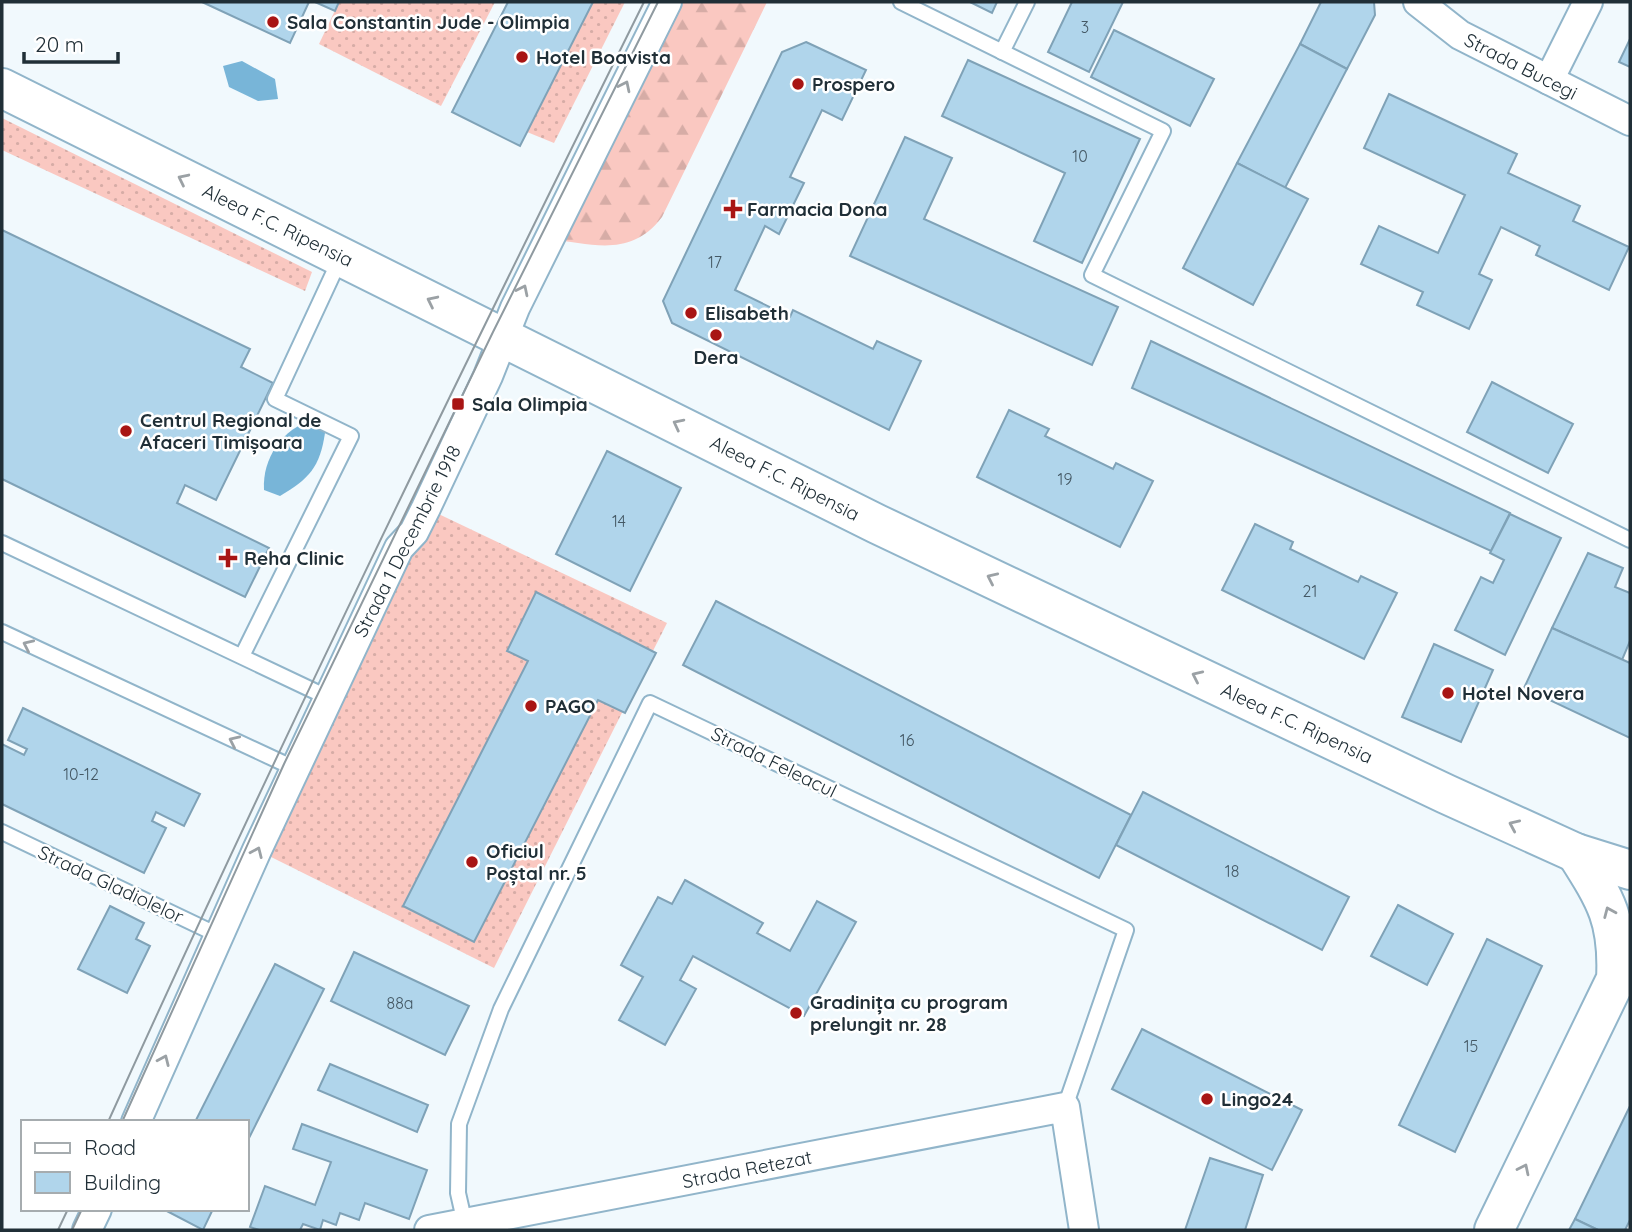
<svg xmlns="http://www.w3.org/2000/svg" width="1632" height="1232" font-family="Quicksand,sans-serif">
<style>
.grass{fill:url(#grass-dots)}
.forest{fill:url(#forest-firs)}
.water{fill:#78b5d8}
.building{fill:#b0d5eb;stroke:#7fa2b7;stroke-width:2}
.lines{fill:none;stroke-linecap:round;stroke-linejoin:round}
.lane-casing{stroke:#91b5ca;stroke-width:18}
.street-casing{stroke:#91b5ca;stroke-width:32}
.secondary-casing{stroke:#91b5ca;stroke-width:42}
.lane{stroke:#fff;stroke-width:14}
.street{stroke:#fff;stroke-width:28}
.secondary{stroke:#fff;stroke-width:38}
.tram{stroke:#8f9aa0;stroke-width:2}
.oneway{stroke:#9ba1a5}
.poi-dot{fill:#a81514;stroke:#fff;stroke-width:2.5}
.labels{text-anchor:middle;stroke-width:5;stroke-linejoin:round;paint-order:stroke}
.number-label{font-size:16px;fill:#445864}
.poi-label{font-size:19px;font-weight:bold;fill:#202f37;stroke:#fff;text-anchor:start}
.street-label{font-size:19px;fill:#202f37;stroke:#fff}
</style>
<defs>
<pattern id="grass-dots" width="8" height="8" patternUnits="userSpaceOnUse" patternTransform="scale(1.75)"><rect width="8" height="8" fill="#fac8c1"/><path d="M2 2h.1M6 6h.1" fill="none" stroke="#d6aca6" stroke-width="1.8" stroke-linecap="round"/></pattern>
<pattern id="forest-firs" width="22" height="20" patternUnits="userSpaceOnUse" patternTransform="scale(1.75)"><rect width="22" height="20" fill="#fac8c1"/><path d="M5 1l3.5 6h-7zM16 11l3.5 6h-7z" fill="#d6aca6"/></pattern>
</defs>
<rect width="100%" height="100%" fill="#f1f9fd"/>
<g class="grass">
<path d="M339,2H495L441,106L319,44Z"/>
<path d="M593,2H625L554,143L527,132Z"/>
<path d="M2,118L312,272L305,291L2,150Z"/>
<path d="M426,508L667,623L494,968L257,850Z"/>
</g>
<path class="forest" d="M667,2H767L662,217C631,258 593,244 549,239Z"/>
<g class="water">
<path d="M242,61L275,79L278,99L258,101L229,87L223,66Z"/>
<path d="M313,420L325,433C320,467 309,479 280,496L264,490C262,458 283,428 313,420Z"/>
</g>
<g class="building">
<path d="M202,2H309L290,43Z"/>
<path d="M315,2H339L335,11Z"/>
<path d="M508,2H593L520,146L452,112Z"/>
<path d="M970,2H997L992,13Z"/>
<path d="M1072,2H1123L1089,72L1048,52Z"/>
<path d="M1321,2H1374L1375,15L1347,69L1300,44Z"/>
<path d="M1114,30L1214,79L1190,126L1091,77Z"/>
<path d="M1630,39V67L1619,62Z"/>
<path d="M806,42L866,70L842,120L822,110L790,177L804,183L779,234L765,226L735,290L790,317L793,310L873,349L877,341L921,361L889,430L672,323L663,301L782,52Z"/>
<path d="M1300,44L1347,69L1285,188L1237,163Z"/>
<path d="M968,60L1140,139L1082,263L1034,241L1065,173L942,116Z"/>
<path d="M1389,94L1517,154L1508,173L1580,206L1573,221L1629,247L1609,290L1536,255L1540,246L1501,227L1479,274L1492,280L1469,329L1417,305L1423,292L1361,264L1379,226L1438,253L1465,195L1364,148Z"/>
<path d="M905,137L952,158L924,219L1118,307L1092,365L850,256Z"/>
<path d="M1237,163L1308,199L1253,305L1183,268Z"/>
<path d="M2,230L250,349L241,367L273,383L216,500L185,485L177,503L269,548L245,597L2,479Z"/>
<path d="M1151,341L1510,513L1491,551L1132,388Z"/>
<path d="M1492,382L1573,424L1548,473L1467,432Z"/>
<path d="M1009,410L1049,429L1045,436L1113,469L1116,463L1153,481L1120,547L977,477Z"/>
<path d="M607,451L681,488L630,591L556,554Z"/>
<path d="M1510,514L1561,538L1505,655L1455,630L1481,577L1493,583L1504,560L1490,553Z"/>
<path d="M1255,524L1293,542L1290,549L1358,582L1361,576L1397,593L1364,659L1222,590Z"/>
<path d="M1588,553L1623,568L1615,587L1630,593V641L1622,660L1552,628Z"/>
<path d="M536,592L656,653L625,713L598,700L474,942L403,906L528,661L507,651Z"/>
<path d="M716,601L1131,815L1099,878L683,665Z"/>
<path d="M1552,628L1630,663V738L1524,688Z"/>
<path d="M1434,644L1493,670L1461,742L1402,717Z"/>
<path d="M23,708L200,794L184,826L156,812L152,821L166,828L144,873L2,804V744L24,755L27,749L8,740Z"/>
<path d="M1143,792L1349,897L1322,950L1116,845Z"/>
<path d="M685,880L763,923L757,933L790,951L817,901L856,922L804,1016L693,956L680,980L696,989L665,1045L619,1020L643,977L621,965L658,897L672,904Z"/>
<path d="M1398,905L1453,934L1427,985L1371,956Z"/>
<path d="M110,906L144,923L136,939L150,946L127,993L78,969Z"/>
<path d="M1487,939L1542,966L1455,1152L1399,1125Z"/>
<path d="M354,952L469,1006L445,1055L331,1001Z"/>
<path d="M275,964L324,989L247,1142V1122H195Z"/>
<path d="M1142,1029L1302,1110L1272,1170L1112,1089Z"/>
<path d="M330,1064L428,1105L417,1132L318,1090Z"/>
<path d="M1630,1106V1220L1625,1230H1598L1575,1219Z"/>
<path d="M302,1124L427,1170L409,1219L365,1203L359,1220L340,1213L336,1225L323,1220L320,1230L303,1224L300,1230H259L250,1227L265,1186L315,1205L331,1162L293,1149Z"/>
<path d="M1210,1158L1263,1175L1245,1230H1185Z"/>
<path d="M163,1209H213L203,1230Z"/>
<path d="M1575,1219L1598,1230H1569Z"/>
</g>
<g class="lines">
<g class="lane-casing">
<g id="lane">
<path d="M901,2L1163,131L1092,275L1630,540"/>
<path d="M1002,52L1027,2"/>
<path d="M2,543L329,698"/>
<path d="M2,632L296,769"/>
<path d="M242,656L351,436L275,399L340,259"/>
<path d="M2,832L220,936"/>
<path d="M465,1224L458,1193L459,1124L501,1009L650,703L1126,930L1065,1107"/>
</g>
</g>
<g class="street-casing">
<g id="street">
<path d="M1418,2L1460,35L1630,121"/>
<path d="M1549,80L1588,2"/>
<path d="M136,1122L257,850L399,548L414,532L426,508L488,376L515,308L667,2"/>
<path d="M87,1230L97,1209"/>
<path d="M429,1230L1065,1107L1084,1230"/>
</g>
</g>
<g class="secondary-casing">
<g id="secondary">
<path d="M2,88L877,524L1446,794L1576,853L1630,870"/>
<path d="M1494,1230L1616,979C1619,921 1606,900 1576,853"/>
</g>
</g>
<use href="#lane" class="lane"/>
<use href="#street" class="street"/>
<use href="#secondary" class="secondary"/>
<g class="tram">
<path d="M108,1122C279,744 460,373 644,2"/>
<path d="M122,1122L284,764L493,332L658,2"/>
<path d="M58,1230L68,1209"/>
<path d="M72,1230L82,1209"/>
</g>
</g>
<defs><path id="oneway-chevron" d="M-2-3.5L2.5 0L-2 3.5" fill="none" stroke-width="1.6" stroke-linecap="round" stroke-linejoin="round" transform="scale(1.75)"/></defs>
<g class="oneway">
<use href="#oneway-chevron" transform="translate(625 86) rotate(-64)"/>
<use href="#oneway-chevron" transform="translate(183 179) rotate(-154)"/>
<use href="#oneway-chevron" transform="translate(523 290) rotate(-64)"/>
<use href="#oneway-chevron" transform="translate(432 301) rotate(-154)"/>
<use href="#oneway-chevron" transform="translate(678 424) rotate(-153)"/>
<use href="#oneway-chevron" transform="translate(992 578) rotate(-155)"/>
<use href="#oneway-chevron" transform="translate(28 645) rotate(-155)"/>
<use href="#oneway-chevron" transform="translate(1197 676) rotate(-155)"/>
<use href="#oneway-chevron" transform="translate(234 741) rotate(-155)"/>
<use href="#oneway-chevron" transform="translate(1514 825) rotate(-156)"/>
<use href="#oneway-chevron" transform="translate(257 852) rotate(-66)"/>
<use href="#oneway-chevron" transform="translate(1609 912) rotate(-113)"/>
<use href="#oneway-chevron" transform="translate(164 1060) rotate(-66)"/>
<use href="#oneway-chevron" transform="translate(1524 1169) rotate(-64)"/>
</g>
<g class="poi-dot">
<circle cx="273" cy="22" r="7"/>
<circle cx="522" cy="57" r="7"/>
<circle cx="798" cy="84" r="7"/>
<path d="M729.5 198.5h7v7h7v7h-7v7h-7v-7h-7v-7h7z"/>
<circle cx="691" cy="313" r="7"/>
<circle cx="716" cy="335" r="7"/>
<rect x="451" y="397" width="14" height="14" rx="3.5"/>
<circle cx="126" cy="431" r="7"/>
<path d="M224.5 547.5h7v7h7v7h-7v7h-7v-7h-7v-7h7z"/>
<circle cx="1448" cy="693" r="7"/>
<circle cx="531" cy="706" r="7"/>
<circle cx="472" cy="862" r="7"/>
<circle cx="796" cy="1013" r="7"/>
<circle cx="1207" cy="1099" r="7"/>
</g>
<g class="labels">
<g class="number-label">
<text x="1085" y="33">3</text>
<text x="1080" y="162">10</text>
<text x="715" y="268">17</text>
<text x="1065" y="485">19</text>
<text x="619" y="527">14</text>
<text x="1310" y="597">21</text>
<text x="907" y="746">16</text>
<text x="81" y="780">10-12</text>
<text x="1232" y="877">18</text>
<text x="400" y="1009">88a</text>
<text x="1471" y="1052">15</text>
</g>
<g class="poi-label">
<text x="287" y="29">Sala Constantin Jude - Olimpia</text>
<text x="536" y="64">Hotel Boavista</text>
<text x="812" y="91">Prospero</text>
<text x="747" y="216">Farmacia Dona</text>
<text x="705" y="320">Elisabeth</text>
<text x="716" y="364" text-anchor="middle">Dera</text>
<text x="472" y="411">Sala Olimpia</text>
<text x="140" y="427">Centrul Regional de<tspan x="140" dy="22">Afaceri Timișoara</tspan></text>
<text x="244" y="565">Reha Clinic</text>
<text x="1462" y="700">Hotel Novera</text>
<text x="545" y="713">PAGO</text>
<text x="486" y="858">Oficiul<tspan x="486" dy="22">Poștal nr. 5</tspan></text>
<text x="810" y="1009">Gradinița cu program<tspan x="810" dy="22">prelungit nr. 28</tspan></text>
<text x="1221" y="1106">Lingo24</text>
</g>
<g class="street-label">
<text transform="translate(1521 66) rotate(27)" y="7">Strada Bucegi</text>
<text transform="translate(278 225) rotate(26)" y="7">Aleea F.C. Ripensia</text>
<text transform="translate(785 478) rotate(27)" y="7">Aleea F.C. Ripensia</text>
<text transform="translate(407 541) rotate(-63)" y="7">Strada 1 Decembrie 1918</text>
<text transform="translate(1297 723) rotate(25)" y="7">Aleea F.C. Ripensia</text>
<text transform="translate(774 762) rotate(26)" y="7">Strada Feleacul</text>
<text transform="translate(111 884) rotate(25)" y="7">Strada Gladiolelor</text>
<text transform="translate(747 1169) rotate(-11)" y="7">Strada Retezat</text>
</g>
</g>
<rect width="1632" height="1232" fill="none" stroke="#202f37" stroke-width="7"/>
<rect x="21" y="1120" width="228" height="91" fill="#ffffff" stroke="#a6acaf" stroke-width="2"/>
<rect x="35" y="1143" width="35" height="10" fill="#ffffff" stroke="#a6acaf" stroke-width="2"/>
<text x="84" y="1155" font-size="21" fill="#202f37">Road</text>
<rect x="35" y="1172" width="35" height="21" fill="#b0d5eb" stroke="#a6acaf" stroke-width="2"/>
<text x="84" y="1190" font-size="21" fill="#202f37">Building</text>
<path d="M24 52v10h94v-10" fill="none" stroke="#202f37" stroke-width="3.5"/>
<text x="35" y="52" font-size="21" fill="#202f37" stroke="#ffffff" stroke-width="5" paint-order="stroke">20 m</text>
</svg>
